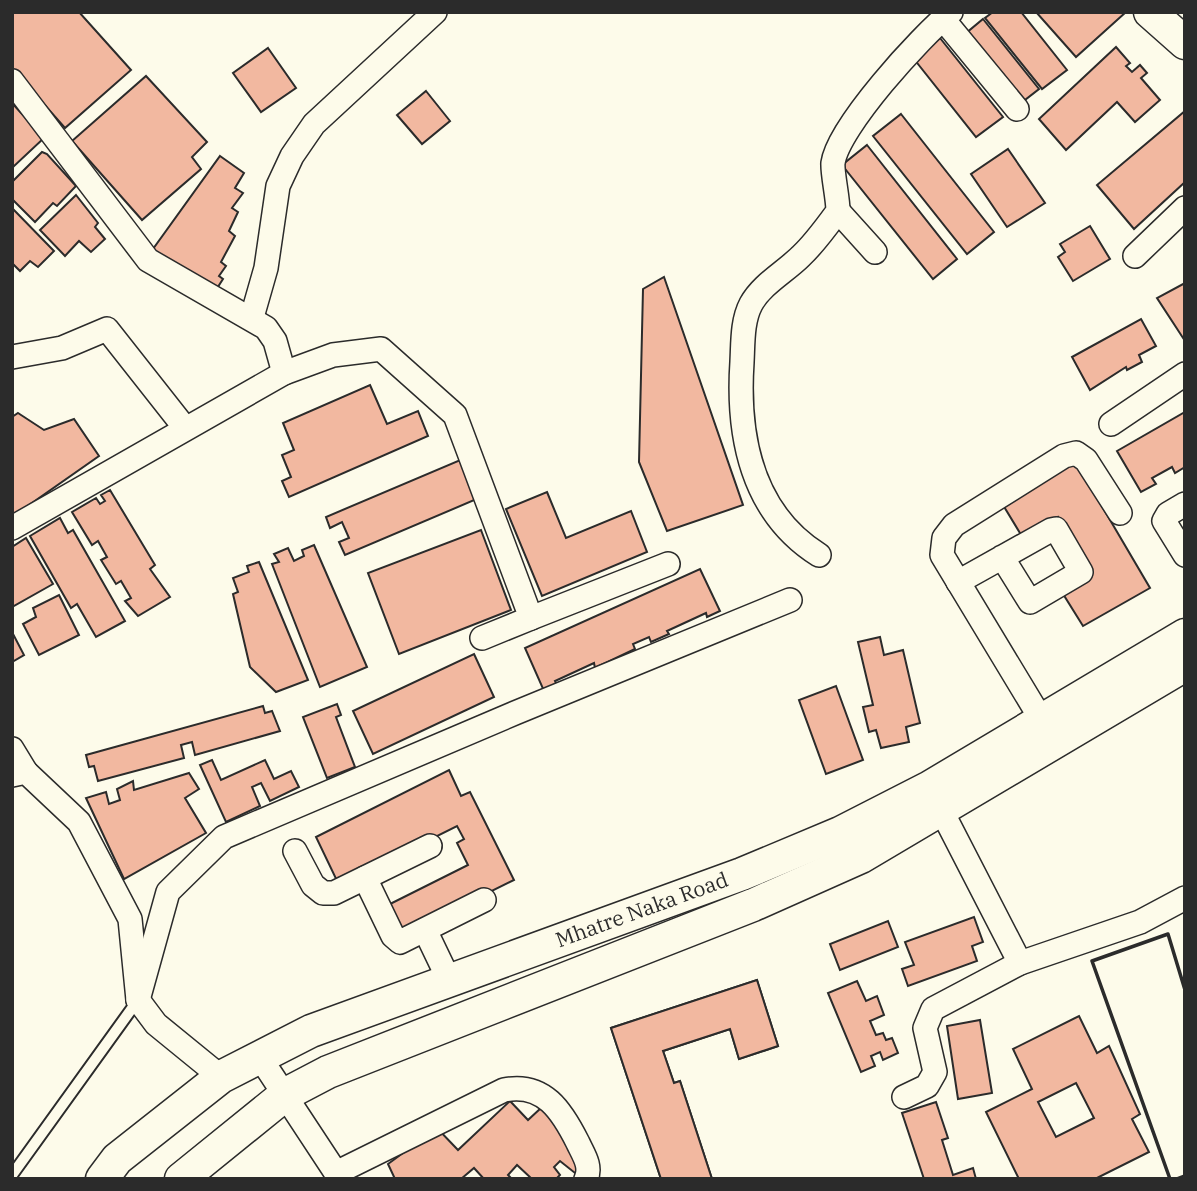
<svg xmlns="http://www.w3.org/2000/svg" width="1197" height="1191" font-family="'IBM Plex Serif',serif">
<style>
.building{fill:#f2b8a0;stroke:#2b2b2b;stroke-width:2;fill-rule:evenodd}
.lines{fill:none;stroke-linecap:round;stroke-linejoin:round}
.lane-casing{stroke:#2b2b2b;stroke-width:14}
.street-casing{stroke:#2b2b2b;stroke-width:26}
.secondary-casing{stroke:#2b2b2b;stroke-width:35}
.lane{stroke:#fdfbea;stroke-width:10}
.street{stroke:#fdfbea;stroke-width:23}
.secondary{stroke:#fdfbea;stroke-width:32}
.wall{stroke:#2b2b2b;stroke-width:3.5}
.labels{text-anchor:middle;stroke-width:5;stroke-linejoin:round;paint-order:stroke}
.street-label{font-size:21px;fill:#2b2b2b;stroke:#fdfbea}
</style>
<rect width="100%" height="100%" fill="#fdfbea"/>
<g class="building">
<path d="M12,12H79L131,70L65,128L12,68Z"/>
<path d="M993,12H1021L1067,70L1042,89L985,18Z"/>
<path d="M1036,12H1126L1076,57Z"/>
<path d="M983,19L1039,89L1021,103L965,34Z"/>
<path d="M940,38L1003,117L976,137L914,59Z"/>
<path d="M1116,47L1130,63L1126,66L1132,72L1140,65L1147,73L1141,78L1160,100L1135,122L1117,102L1066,150L1039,119Z"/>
<path d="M268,48L296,88L261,112L233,73Z"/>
<path d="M146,76L207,142L192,157L201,169L142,220L72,141Z"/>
<path d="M426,91L450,121L422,144L397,115Z"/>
<path d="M12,103L44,138L12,168Z"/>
<path d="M1185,111V182L1134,229L1097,185Z"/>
<path d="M901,114L994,232L967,254L873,136Z"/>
<path d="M867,145L957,259L933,279L842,165Z"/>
<path d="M1008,149L1045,203L1007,227L971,174Z"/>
<path d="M42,152L47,154L76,186L57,206L53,203L35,222L12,199V182Z"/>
<path d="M220,156L244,173L235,188L243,193L232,208L238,212L229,231L235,236L221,262L226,266L219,276L223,279L214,293L153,249Z"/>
<path d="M76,195L98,223L95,227L105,239L91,252L79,241L65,256L40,230Z"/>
<path d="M12,208L54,251L38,267L30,261L20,271L12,263Z"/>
<path d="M1090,226L1110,259L1073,281L1058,257L1065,252L1060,244Z"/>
<path d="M664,277L743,505L667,531L639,462L643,289Z"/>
<path d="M1185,283V341L1157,298Z"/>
<path d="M1141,319L1156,346L1139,355L1142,362L1127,370L1126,367L1090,390L1072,357Z"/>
<path d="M370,385L387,424L418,411L428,436L289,497L282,481L291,477L282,455L294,450L283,423Z"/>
<path d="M1185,412V467L1175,473L1172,467L1152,478L1156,484L1141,492L1117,451Z"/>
<path d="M18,413L44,430L74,419L99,456L12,517V417Z"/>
<path d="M465,458L479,498L345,555L339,542L349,538L342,522L330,528L326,517Z"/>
<path d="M1076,462L1150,588L1083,626L1060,589L1090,572L1058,517L1023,538L1003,505Z"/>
<path d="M110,490L155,565L150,569L170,597L138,616L125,601L131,598L121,581L116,584L101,560L107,557L98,541L92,545L72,512L96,498L100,504L105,501L101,495Z"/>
<path d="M547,492L566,538L631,511L647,552L542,596L506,509Z"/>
<path d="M60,518L68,533L73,530L125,621L96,637L77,604L71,608L30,536Z"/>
<path d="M481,530L511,610L399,654L368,573Z"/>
<path d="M26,538L53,584L12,607V547Z"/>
<path d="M314,545L367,667L320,687L272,564L279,562L274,554L288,548L294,561L304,556L302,550Z"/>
<path d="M259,562L308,680L276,692L250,667L233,594L238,592L233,578L249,572L247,566Z"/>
<path d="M700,569L720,611L707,617L706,613L667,631L669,634L651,642L649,637L633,644L635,649L595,668L594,663L555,681L557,685L544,691L525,648Z"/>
<path d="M59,595L79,635L39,655L23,624L36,617L33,608Z"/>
<path d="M12,632L24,655L12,662Z"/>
<path d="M880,637L884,655L903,650L920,723L906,727L909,742L881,748L876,730L869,732L863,707L873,705L858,642Z"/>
<path d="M474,654L494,697L373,754L353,711Z"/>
<path d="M836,686L863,760L826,774L799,700Z"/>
<path d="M337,704L341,715L336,717L355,767L327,778L303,717Z"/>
<path d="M263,706L265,713L272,711L280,731L195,755L192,742L181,745L184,758L98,781L94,766L89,767L86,755Z"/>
<path d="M212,760L221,780L265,760L274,779L291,771L299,787L270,801L261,783L252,787L260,806L226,822L200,765Z"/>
<path d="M449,770L461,796L470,792L514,880L401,936L386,906L468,865L457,843L464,839L457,826L339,885L316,837Z"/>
<path d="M189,773L199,789L185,798L206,833L124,879L86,798L106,792L109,804L120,800L117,789L133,781L134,790Z"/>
<path d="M974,917L983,942L972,946L977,961L908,986L902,969L914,965L905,942Z"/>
<path d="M888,921L898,947L840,970L830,944Z"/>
<path d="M757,980L778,1046L739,1059L730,1029L663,1051L674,1083L680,1081L712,1179H661L611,1028Z"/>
<path d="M757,980L778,1046L739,1059L730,1029L663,1051L674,1083L680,1081L712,1179H661L611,1028Z"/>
<path d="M857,981L866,1001L877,996L884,1015L870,1021L876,1035L883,1033L886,1040L892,1038L898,1053L883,1060L880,1052L871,1056L875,1066L861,1072L828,993Z"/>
<path d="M1079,1016L1097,1053L1109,1046L1140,1114L1132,1119L1149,1152L1095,1179H1019L986,1112L1032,1089L1013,1049ZM1076,1083L1094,1118L1056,1137L1038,1102Z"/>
<path d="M980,1020L992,1093L958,1099L947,1026Z"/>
<path d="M510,1101L528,1120L542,1107L583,1164L575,1173L560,1161L554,1167L560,1175L556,1179H532L517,1165L508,1175L512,1179H484L474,1168L461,1179H395L388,1164L437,1128L458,1150Z"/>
<path d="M936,1102L948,1138L942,1140L953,1175L973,1168L976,1179H924L902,1113Z"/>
</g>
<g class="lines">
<g class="lane-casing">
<path id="lane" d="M12,1175L138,1000"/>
</g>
<g class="street-casing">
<g id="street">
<path d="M943,19L1017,109"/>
<path d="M12,81L148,260L266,328L275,341L284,373"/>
<path d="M838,211L875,252"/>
<path d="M1135,256L1185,208"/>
<path d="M252,317L266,268L278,186L292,156L314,124L435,12"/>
<path d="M12,357L62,348L107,329L185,428"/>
<path d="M1111,424L1185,374"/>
<path d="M1185,504L1168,514L1164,521L1185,555"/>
<path d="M12,528L284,373L333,355L381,349L455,415L531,618L482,638"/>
<path d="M819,555C752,513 737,436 742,362C743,343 742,321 751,304C762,284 785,272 801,256C815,243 827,226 838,211C838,198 832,172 833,163C838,127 921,36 951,12"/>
<path d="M958,582L1051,530L1056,529L1081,572L1030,602L1002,557"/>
<path d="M531,618L668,564"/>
<path d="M1041,719L942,555L944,538L954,525L1064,456L1076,453L1086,460L1120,513"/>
<path d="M12,749L26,772"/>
<path d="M12,775L26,772L79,822L130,919L138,1000L156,1024L221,1077"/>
<path d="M934,796L1020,963"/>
<path d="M295,851L313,885L323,893H334L430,846"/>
<path d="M365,878L393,936L400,942L484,900"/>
<path d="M425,930L449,980"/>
<path d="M138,1000L168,892L224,837L515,713L790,600"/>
<path d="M259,1056L340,1179"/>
<path d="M904,1097L927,1086L935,1072L925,1028L933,1009L1020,963L1140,922L1185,898"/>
<path d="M336,1173L504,1090C544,1082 562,1111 578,1143C583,1154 592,1166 586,1179"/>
</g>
</g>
<g class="secondary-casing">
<g id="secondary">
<path d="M1150,12L1185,43"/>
<path d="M102,1179L117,1159L221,1077L311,1031L742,874L840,833L930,787L1185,635"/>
<path d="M181,1179L286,1094L328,1072L753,905L861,857L1185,665"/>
</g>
</g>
<use href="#lane" class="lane"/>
<use href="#street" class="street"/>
<use href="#secondary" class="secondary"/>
<g class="wall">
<path d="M1170,1179L1092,961L1168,934L1185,990"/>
<path d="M1177,1179L1185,1176"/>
</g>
</g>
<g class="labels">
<g class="street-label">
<text transform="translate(642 910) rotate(-20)" y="7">Mhatre Naka Road</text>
</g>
</g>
<rect width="1197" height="1191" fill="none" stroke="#2b2b2b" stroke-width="28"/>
</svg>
